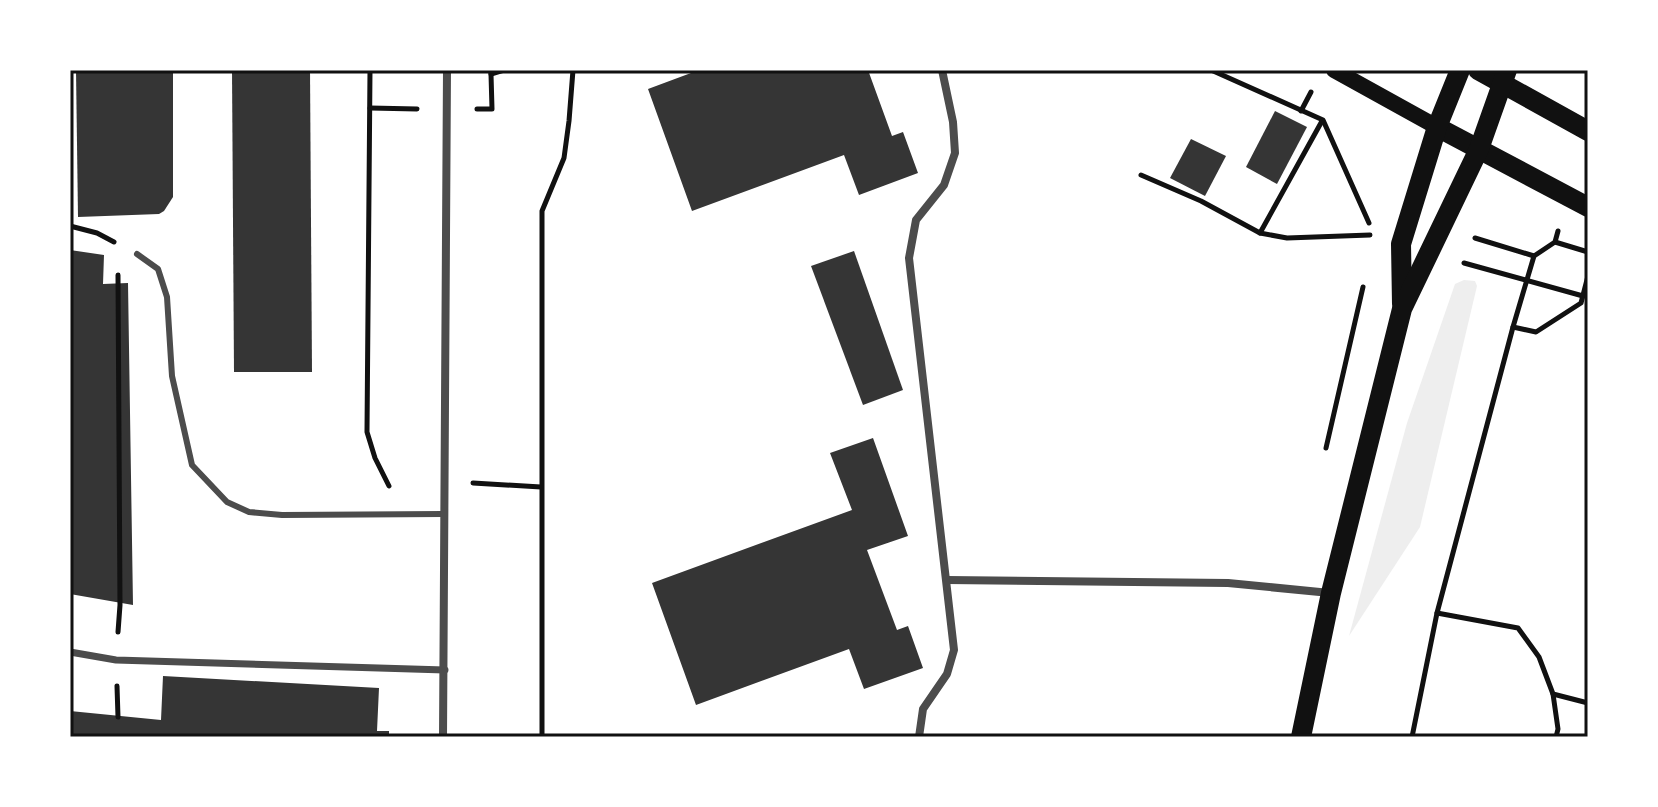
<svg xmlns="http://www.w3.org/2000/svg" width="1658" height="807" font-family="Roboto,sans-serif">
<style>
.green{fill:#eee}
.building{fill:#353535}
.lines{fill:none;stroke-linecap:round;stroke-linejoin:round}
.path{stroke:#111;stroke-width:5}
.service{stroke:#4c4c4c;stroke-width:6}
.pedestrian{stroke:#4c4c4c;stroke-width:7}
.minor{stroke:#4c4c4c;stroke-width:8}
.secondary{stroke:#111;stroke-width:16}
.primary{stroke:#111;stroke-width:20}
.neatline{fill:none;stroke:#111;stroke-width:3}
</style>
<rect width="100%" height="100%" fill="#fff"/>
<path class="green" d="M1464,280L1475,281L1477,286L1420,527L1349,636L1407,423L1455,284Z"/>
<g class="building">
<path d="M76,70H173V197L164,211L159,214L78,217Z"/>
<path d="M232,70H310L312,372H234Z"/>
<path d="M699,70H868L892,136L903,132L918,173L859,195L844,155L692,211L648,89Z"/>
<path d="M1275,111L1307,127L1277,184L1246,167Z"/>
<path d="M1191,139L1226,156L1205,196L1170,178Z"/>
<path d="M70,250L104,255L103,284L128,283L133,605L70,594Z"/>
<path d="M854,251L903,390L863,405L811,266Z"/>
<path d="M873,438L908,536L867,550L897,630L908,626L923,668L864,689L849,649L696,705L652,583L852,510L830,453Z"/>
<path d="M163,676L379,688L377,731H389V737H70V711L161,720Z"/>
</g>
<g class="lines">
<g class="path">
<path d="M370,70L367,432L375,458L389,486"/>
<path d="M491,70V74L504,70"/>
<path d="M1211,70L1323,120L1369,223"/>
<path d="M370,108L417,109"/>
<path d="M477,109H492L491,74"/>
<path d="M1301,111L1311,92"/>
<path d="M1141,175L1201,201L1260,233L1287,238L1370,235"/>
<path d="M70,226L97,233L114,242"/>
<path d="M1260,233L1322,121"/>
<path d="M1475,238L1534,256"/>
<path d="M1555,242L1588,252"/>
<path d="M1464,263L1583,296"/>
<path d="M118,275L120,605L118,632"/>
<path d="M1513,327L1536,332L1581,303L1588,276"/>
<path d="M1326,448L1363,287"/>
<path d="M473,483L541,487"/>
<path d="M1437,613L1518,628L1539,657L1553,694L1588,703"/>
<path d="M117,686L118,717"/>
<path d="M1553,694L1558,729L1556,737"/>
<path d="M542,737V211L564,158L569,121L573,70"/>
<path d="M1412,737L1437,613L1513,327L1534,256L1555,242L1558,231"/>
</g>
<path class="service" d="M137,254L158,269L167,297L172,376L192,465L227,502L249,512L282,515L443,514"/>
<path class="pedestrian" d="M70,652L116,660L445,670"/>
<g class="minor">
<path d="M947,580L1228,583L1330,593"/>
<path d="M443,737L447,70"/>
<path d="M919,737L923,709L947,674L954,650L909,258L916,220L944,185L955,153L953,122L942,70"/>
</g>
<path class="secondary" d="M1334,70L1437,127"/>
<g class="primary">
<path d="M1478,70L1588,131"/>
<path d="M1437,127L1588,207"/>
<path d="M1402,304L1401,244L1437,127L1460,70"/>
<path d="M1301,737L1331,593L1402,309L1479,149L1507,70"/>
</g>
</g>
<rect width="1658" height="807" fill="none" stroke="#ffffff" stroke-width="144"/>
<rect x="72" y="72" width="1514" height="663" class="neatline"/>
</svg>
